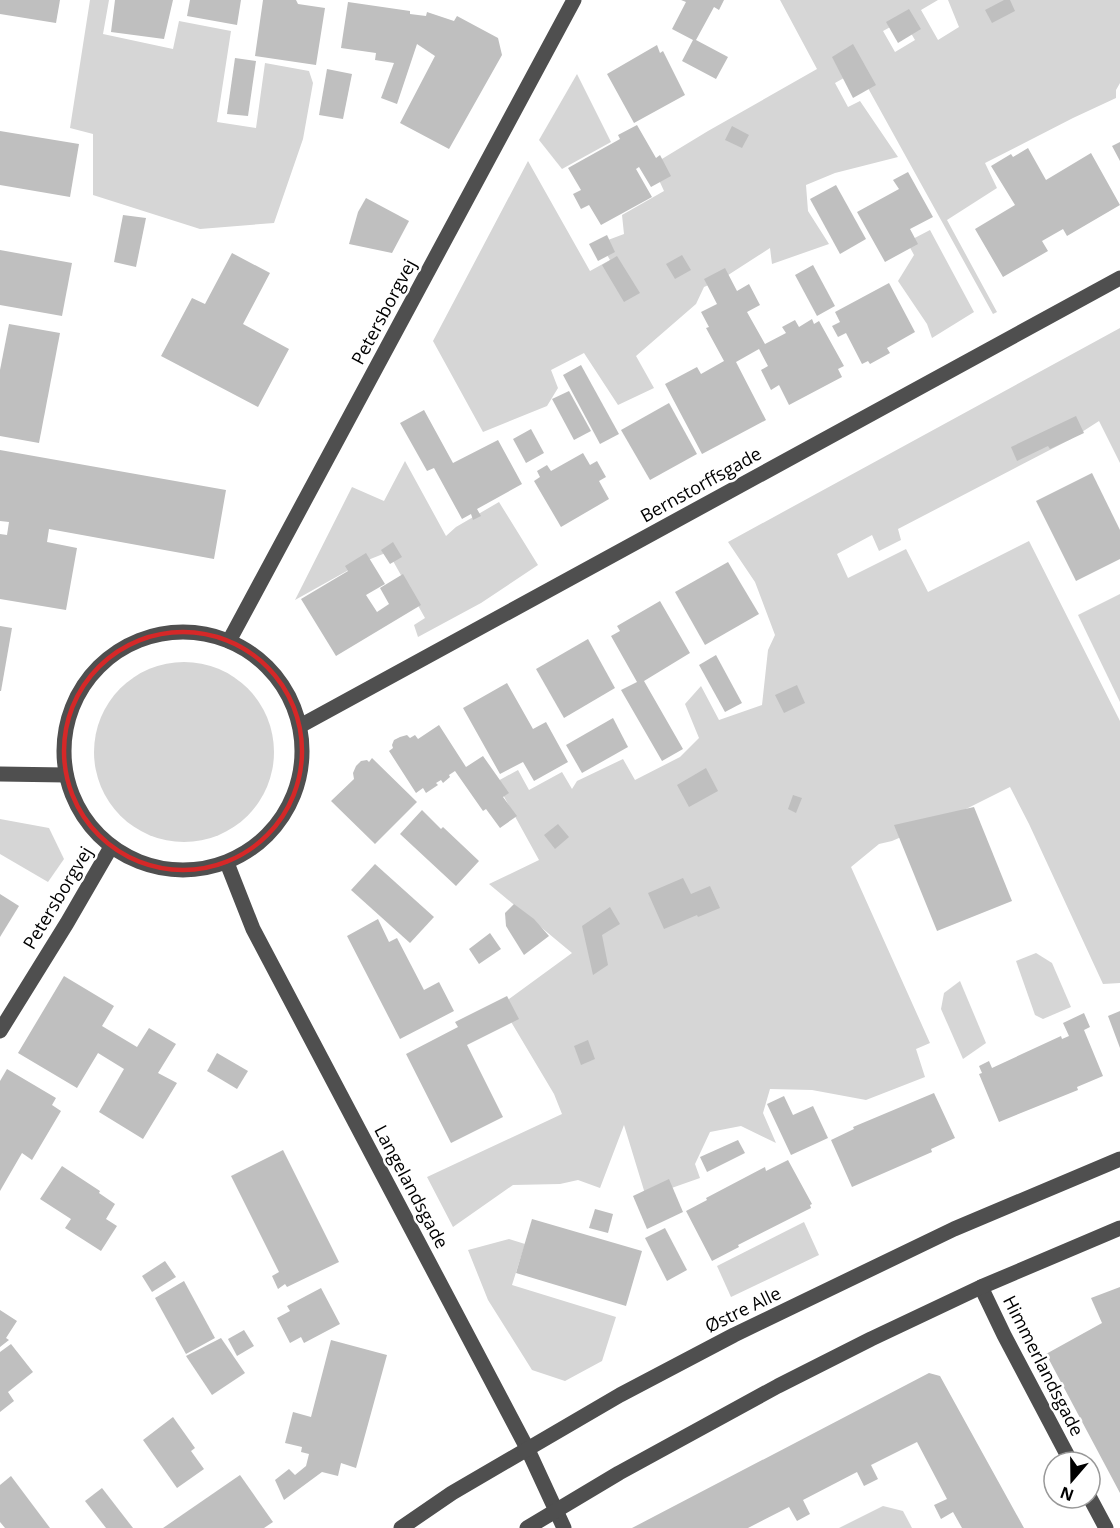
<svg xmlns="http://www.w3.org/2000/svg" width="1120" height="1528" font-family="'Open Sans',sans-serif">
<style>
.green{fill:#d6d6d6;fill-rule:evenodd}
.building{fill:#bfbfbf}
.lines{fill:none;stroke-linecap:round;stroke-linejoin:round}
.minor{stroke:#4f4f4f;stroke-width:15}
.marked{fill:none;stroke:#d62828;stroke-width:4.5;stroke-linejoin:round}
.labels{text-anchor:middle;stroke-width:5;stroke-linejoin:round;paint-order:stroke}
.street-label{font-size:18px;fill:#000;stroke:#fff}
</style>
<rect width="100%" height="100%" fill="#fff"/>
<g class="green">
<path d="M90,0H109L103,34L173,49L179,21L231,31L217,122L256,128L265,63L309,71L313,83L303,139L274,223L200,229L93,195V134L70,128Z"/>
<path d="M780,0H938L921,10L938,40L959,27L948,0H1120V83L1116,90V98L1073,118L985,163L997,188L947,220L997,312L993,314L858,70L835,83L848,107L860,101L898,157L835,173L806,185L808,211L829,244L772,264L770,248L722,279L704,287L696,304L636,356L654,388L618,405L584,353L551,370L558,388L547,406L483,432L433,341L528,161L590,271L610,260L600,243L624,234L622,215L664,191L652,165L708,131L817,69ZM903,20L915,40L895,52L883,31Z"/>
<path d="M577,74L611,142L562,169L539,140Z"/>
<path d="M930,230L974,312L932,338L927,324L898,281L914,255L907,242Z"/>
<path d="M1120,328V463L1099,421L1071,439L898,529L901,540L879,551L872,535L837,554L848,578L906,549L928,592L1029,541L1120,721V983L1103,984L1029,824L1010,787L968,808L892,841L879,844L851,867L930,1043L916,1049L925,1077L866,1100L812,1090L770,1089L763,1113L776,1143L741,1126L710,1132L695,1164L700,1178L646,1197L624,1125L600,1188L578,1180L560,1184L513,1185L453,1227L427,1177L562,1114L554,1094L501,1005L572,953L489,884L539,860L496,782L518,770L529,790L562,772L572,789L577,781L623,759L635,780L680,757L699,738L685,704L701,686L719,720L762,705L768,650L775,635L755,582L728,542Z"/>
<path d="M405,461L446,536L456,527L499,502L538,565L481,603L418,637L414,625L425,618L388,552L363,562L295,600L352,487L384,501Z"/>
<path d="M1120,594V702L1078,615Z"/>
<circle cx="184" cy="752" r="90"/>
<path d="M0,819L49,828L64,859L48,882L0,854Z"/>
<path d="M1036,953L1052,963L1071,1007L1043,1019L1035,1015L1016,961Z"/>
<path d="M960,981L986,1043L963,1059L941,1009L944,993Z"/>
<path d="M804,1222L819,1255L731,1297L717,1266Z"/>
<path d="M509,1239L525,1244L512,1285L616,1317L602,1361L565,1381L532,1370L488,1300L468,1250Z"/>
<path d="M883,1506L903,1511L912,1528H839Z"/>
</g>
<g class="building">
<path d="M0,0H60L56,23L0,14Z"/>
<path d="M115,0H173L164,39L111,32Z"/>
<path d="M190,0H241L237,25L187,16Z"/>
<path d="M263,0H296L298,4L325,8L316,65L255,56Z"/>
<path d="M681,0H724L719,10L714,7L696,40L728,57L716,79L682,61L693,40L672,29L686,2Z"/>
<path d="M1004,0H1010L1015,11L992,23L985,10Z"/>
<path d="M348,2L410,11V14L426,16L427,12L454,21L457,16L498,38L502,55L449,149L400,123L435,56L417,44L397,104L381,98L394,63L375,60L376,53L341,48Z"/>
<path d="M909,9L921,29L898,43L886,22Z"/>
<path d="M853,44L876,85L853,98L832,57Z"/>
<path d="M657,45L660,53L663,51L685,95L634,123L607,74Z"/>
<path d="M235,58L256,61L248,116L227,114Z"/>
<path d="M327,69L352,74L343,119L319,115Z"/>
<path d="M637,125L656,158L660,155L671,176L651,187L639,167L636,169L652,197L601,225L589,205L581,209L573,194L581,190L568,168L620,139L618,135Z"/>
<path d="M732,126L749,135L742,148L725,140Z"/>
<path d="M0,131L79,144L70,197L0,185Z"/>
<path d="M1120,142V161L1112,146Z"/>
<path d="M1028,148L1046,180L1091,153L1120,205L1067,236L1063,229L1042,241L1048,251L1003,277L975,229L1015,205L991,166L1011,154L1013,157Z"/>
<path d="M908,172L933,217L910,229L918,244L885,262L857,212L899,189L893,180Z"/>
<path d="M836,185L866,239L840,254L810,199Z"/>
<path d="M366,198L409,221L392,253L349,244L358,212Z"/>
<path d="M123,215L146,218L136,267L114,262Z"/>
<path d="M607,235L615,252L598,261L589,244Z"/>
<path d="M0,250L72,263L62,316L0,305Z"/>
<path d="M232,253L270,273L243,324L289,349L258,407L161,356L192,298L205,304Z"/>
<path d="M682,255L691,270L675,279L666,264Z"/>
<path d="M617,256L640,293L624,302L602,265Z"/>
<path d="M813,265L835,306L817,316L795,275Z"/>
<path d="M725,268L737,291L749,284L760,305L747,312L765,344L786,333L782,327L795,320L799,327L812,319L814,324L819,321L844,366L838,369L842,377L789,405L779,385L771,390L761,370L768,366L759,349L736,362L766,420L702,454L665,384L697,367L701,374L724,361L706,328L709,327L701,312L717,304L704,279Z"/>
<path d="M889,283L915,332L887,348L890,353L870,364L868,361L862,364L846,333L838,337L832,326L840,322L835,312Z"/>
<path d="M9,324L60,333L39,443L0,436V370Z"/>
<path d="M581,365L619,434L600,444L563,375Z"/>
<path d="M569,391L591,431L574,440L552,399Z"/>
<path d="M669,403L697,454L650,480L621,430Z"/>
<path d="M424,410L453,463L498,440L522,484L477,509L481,516L473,520L471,514L462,519L434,468L427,471L400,423Z"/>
<path d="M1076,416L1084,433L1050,449L1048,446L1017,461L1011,447Z"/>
<path d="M531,429L544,453L526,463L513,439Z"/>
<path d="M0,450L226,490L214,559L49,529L47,542L77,548L66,610L0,599V534L7,535L9,522L0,521Z"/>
<path d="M583,453L590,465L597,461L606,477L599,481L609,499L561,527L534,481L540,477L537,471L547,465L551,471Z"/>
<path d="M1092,473L1120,530V559L1076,581L1036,501Z"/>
<path d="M393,542L402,557L390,564L381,550Z"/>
<path d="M366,553L385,584L366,595L377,612L389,604L380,588L403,574L421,605L336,656L301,599L348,571L345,566Z"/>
<path d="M728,562L759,614L705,645L675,592Z"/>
<path d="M660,601L690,653L644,681L683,749L662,761L621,690L637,682L611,636L620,631L617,626Z"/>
<path d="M0,626L12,628L1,691H0Z"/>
<path d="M588,639L615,688L564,718L536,669Z"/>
<path d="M716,655L742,703L725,712L699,665Z"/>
<path d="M507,683L533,729L546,722L568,762L534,781L523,762L500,774L463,708Z"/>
<path d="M797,685L805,703L784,713L775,695Z"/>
<path d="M613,718L628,747L582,773L566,745Z"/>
<path d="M439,725L466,767L483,756L509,793L503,797L517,816L500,828L486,809L483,811L455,771L449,775L450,777L443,783L441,780L436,783L438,785L426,793L423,788L416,793L389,751L393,748L392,745L394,740L400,737L407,735L410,738L415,735L418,739Z"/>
<path d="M372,758L417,802L375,844L331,801L354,779L353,773L356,766L361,761L367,760L369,762Z"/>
<path d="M706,768L718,791L689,807L677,785Z"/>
<path d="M793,795L802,798L796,813L788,809Z"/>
<path d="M974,807L1012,901L937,931L894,825Z"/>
<path d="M422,810L441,829L443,827L479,861L456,886L400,834Z"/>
<path d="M558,824L569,837L555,849L544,835Z"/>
<path d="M375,864L434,917L410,943L351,890Z"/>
<path d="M683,878L691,894L710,886L720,908L698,917L697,915L664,929L648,893Z"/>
<path d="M0,894L19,906L0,937Z"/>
<path d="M514,904L534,919L549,936L524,955L506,926L505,913Z"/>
<path d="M610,907L620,924L602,935L608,965L593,975L582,926Z"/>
<path d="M378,919L389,942L397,938L424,990L439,982L454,1011L400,1039L347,936Z"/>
<path d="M490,933L501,949L479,964L469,949Z"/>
<path d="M64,976L114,1006L102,1026L137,1047L149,1028L176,1044L158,1073L177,1083L143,1139L99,1112L124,1069L98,1053L77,1088L18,1053Z"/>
<path d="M507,996L519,1019L467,1045L503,1117L451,1143L406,1054L458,1027L455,1022Z"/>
<path d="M1120,1011V1048L1108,1016Z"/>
<path d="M1084,1013L1090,1027L1084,1030L1103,1076L1077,1087L1078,1090L999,1122L979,1074L982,1073L979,1066L989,1061L992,1068L1061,1036L1062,1039L1069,1036L1063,1023Z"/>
<path d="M588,1040L595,1059L581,1065L574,1046Z"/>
<path d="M217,1053L248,1071L237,1089L207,1071Z"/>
<path d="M7,1069L56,1098L52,1105L61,1111L32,1160L22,1153L0,1191V1081Z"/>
<path d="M934,1093L955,1138L931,1149L932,1152L852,1187L831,1140L854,1129L853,1127Z"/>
<path d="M784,1096L793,1115L813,1106L828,1138L791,1155L767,1104Z"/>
<path d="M738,1140L745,1153L707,1172L700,1157Z"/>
<path d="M283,1150L339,1262L287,1287L285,1284L278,1289L272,1276L279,1272L231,1176Z"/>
<path d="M788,1160L812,1204L810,1205L811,1208L738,1245L739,1247L712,1261L686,1211L707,1200L706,1198L765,1167L766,1171Z"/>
<path d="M62,1166L100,1191L99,1193L115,1204L106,1219L117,1226L101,1251L65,1228L71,1219L40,1199Z"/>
<path d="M669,1179L683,1212L647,1229L633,1196Z"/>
<path d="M595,1209L613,1214L608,1233L589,1228Z"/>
<path d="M532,1219L642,1251L626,1306L516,1273Z"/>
<path d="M665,1228L687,1270L667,1281L645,1238Z"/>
<path d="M165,1261L176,1277L152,1292L142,1276Z"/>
<path d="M184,1281L215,1338L186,1354L155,1298Z"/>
<path d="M1120,1287V1493L1046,1354L1102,1323L1091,1298Z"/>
<path d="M321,1288L340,1324L304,1343L301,1337L290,1343L277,1318L290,1311L287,1306Z"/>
<path d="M0,1310L17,1321L6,1338L9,1340L0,1347Z"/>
<path d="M244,1330L254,1346L237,1356L228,1339Z"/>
<path d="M221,1338L245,1373L212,1395L186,1356Z"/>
<path d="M331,1340L387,1355L356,1468L341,1463L338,1476L322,1472L284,1500L275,1480L289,1469L295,1475L306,1466L309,1454L301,1452L302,1447L285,1443L293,1412L311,1417Z"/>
<path d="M11,1344L33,1372L8,1392L14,1401L0,1412V1352Z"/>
<path d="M929,1373L940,1376L1024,1528H962L953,1512L941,1519L934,1505L947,1499L917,1442L871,1465L878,1479L864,1486L857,1472L803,1500L810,1514L797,1521L789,1507L748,1528H632Z"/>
<path d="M173,1417L195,1448L191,1451L204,1469L177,1488L143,1440Z"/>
<path d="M240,1475L273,1522L264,1528H163Z"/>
<path d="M11,1476L50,1528H5L0,1522V1485Z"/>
<path d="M102,1488L133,1528H106L85,1501Z"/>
</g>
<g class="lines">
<g class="minor">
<circle cx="183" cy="751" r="119"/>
<path d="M229,641L574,0"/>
<path d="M300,726L1120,278"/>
<path d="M0,774L66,775"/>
<path d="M227,863L253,929L528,1450L564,1528"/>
<path d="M0,1031L67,923L111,847"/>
<path d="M981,1287L1004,1335L1071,1462"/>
<path d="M1090,1498L1106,1528"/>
<path d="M401,1528L452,1493L620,1395L734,1335L954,1229L1120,1159"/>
<path d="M527,1528L619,1473L778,1386L871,1339L981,1287L1120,1228"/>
</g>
</g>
<path class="marked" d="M64 751a119 119 0 1 1 238 0a119 119 0 1 1-238 0Z"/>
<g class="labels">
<g class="street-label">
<text transform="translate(384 312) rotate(-62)" y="6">Petersborgvej</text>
<text transform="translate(701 485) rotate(-29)" y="6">Bernstorffsgade</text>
<text transform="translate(58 898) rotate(-59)" y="6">Petersborgvej</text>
<text transform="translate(411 1187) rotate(62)" y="6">Langelandsgade</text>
<text transform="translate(743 1310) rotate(-26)" y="6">Østre Alle</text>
<text transform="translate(1043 1366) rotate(63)" y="6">Himmerlandsgade</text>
</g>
</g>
<g transform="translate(1072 1480) rotate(200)"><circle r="28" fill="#ffffff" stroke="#999999" stroke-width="1.5"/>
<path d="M0-4.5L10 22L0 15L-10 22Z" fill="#000000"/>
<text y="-9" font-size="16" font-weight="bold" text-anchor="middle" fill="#000000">N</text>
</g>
</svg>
